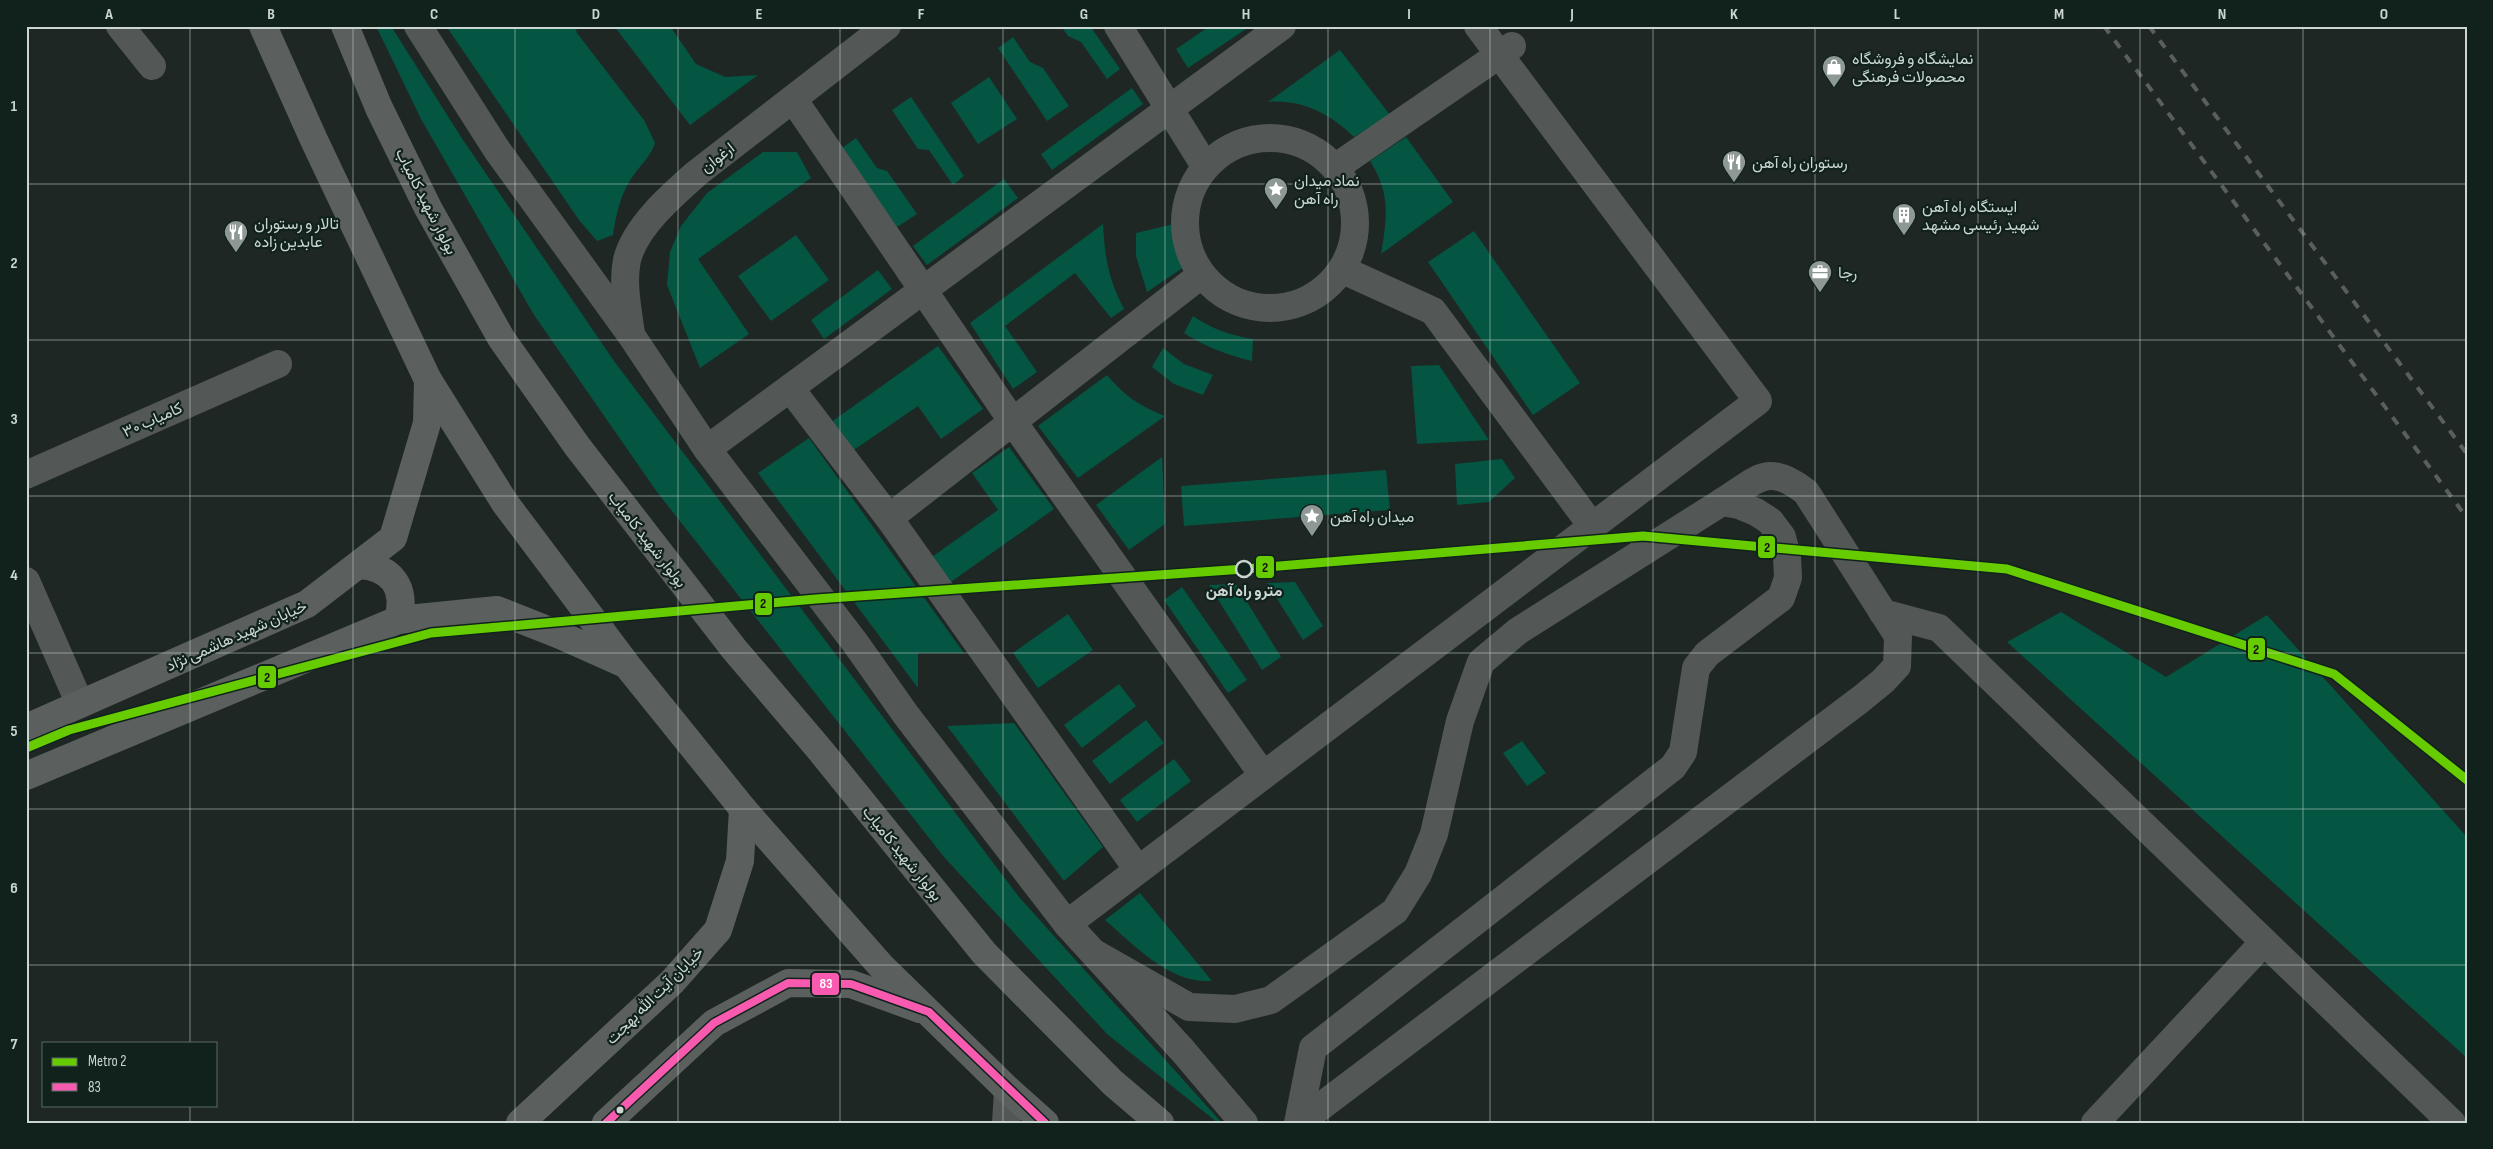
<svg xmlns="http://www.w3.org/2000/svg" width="2493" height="1149" font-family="'Sofia Sans Condensed',Vazirmatn,sans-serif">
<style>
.green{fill:#045541}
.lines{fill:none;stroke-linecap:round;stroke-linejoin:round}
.minor{stroke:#535755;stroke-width:28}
.major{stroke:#5b605e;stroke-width:28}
.rail{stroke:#5a5f5d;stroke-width:4;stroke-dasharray:9 9;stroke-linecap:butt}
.bus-1-casing{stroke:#10221b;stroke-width:11}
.bus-1{stroke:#f75aaf;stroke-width:8}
.metro-1-casing{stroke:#10221b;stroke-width:12}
.metro-1{stroke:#6c0;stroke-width:9}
.grid{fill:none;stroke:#cbd5d1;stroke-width:1;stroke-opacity:0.55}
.stop-dot{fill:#10221b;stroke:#cbd5d1;stroke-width:2.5}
.bus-dot{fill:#cbd5d1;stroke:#10221b;stroke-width:2}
.labels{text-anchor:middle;stroke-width:4.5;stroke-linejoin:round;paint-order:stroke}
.poi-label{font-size:16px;fill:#cbd5d1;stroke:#10221b;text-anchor:start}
.street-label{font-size:16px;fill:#cbd5d1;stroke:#10221b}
.stop-label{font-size:16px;font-weight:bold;fill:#cbd5d1;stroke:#10221b}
.line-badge{stroke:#10221b;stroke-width:2}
.badge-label{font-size:14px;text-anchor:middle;font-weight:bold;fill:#fff}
.pale-badge-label{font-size:14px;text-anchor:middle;font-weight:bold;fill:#111}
.neatline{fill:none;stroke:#cbd5d1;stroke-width:2}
.grid-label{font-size:16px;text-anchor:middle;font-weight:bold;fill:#cbd5d1}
</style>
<rect width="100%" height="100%" fill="#1e2724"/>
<g class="green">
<path d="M376,26H391L461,137L614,361L1019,897L1222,1123H1218L1107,1034L944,857L657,492L534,315L421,119Z"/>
<path d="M446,26H575L577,33L644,120L655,143C650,158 641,164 633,176C621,192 616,215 613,235L597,241L579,220Z"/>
<path d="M614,26H670L696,64L725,77L758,75L690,125Z"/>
<path d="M1061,26H1090L1120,69L1107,79L1081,42L1068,36Z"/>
<path d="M1210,26H1244L1246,29L1188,68L1176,49Z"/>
<path d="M1013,37L1030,62L1043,68L1069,106L1047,121L998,48Z"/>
<path d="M1340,50L1390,115L1354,137C1330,114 1302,99 1268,102Z"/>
<path d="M989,77L1017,119L978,144L951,103Z"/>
<path d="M1132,88L1143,104L1052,170L1041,154Z"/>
<path d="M911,97L964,176L953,185L929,150L918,149L892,110Z"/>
<path d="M1406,137L1453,202L1381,254C1387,218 1391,194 1370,161Z"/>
<path d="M856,138L877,168L887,171L917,214L897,227L842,148Z"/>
<path d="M763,152H797L811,178L698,259L749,334L700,368L667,285L670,252L681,226L707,193Z"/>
<path d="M1004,179L1018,198L927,265L913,246Z"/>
<path d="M1103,224C1105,259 1108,277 1124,309L1111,318L1075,273L1005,326L1037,372L1013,389L970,323Z"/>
<path d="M1174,224L1176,243L1184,267L1147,292L1136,256V233Z"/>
<path d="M1474,231L1580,383L1533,415L1428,262Z"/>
<path d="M796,235L829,280L771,321L738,276Z"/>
<path d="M878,270L892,289L824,339L811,320Z"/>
<path d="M1193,316C1212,329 1230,335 1253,339L1252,361C1227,355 1206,347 1184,333Z"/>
<path d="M938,346L983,409L941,439L918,406L848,454L827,425Z"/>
<path d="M1163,348L1184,364L1213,375L1203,395L1174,384L1152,367Z"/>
<path d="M1439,365L1489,440L1417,444L1411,366Z"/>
<path d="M1107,375C1126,397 1138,405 1165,416L1078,478L1038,426Z"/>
<path d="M809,438L964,653H918V688L758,473Z"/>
<path d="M1009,447L1054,509L948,584L929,559L998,510L972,473Z"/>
<path d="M1162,457L1165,524L1129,550L1096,505Z"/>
<path d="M1502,459L1515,478L1489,502L1457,505L1455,464Z"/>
<path d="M1386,470L1390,510L1184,526L1181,486Z"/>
<path d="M1295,582L1323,626L1303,640L1267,583Z"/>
<path d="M1236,584L1281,657L1262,670L1209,585Z"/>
<path d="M1182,587L1247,680L1228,693L1164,600Z"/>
<path d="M2061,612L2166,677L2267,615L2467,837V1058L2007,642Z"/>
<path d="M1068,614L1093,650L1038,688L1013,653Z"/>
<path d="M1119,684L1136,706L1082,748L1064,725Z"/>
<path d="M1146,720L1164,743L1110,784L1092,761Z"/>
<path d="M1014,723L1103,847L1064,881L947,726Z"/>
<path d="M1522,741L1546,773L1527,786L1503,753Z"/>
<path d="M1174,759L1191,781L1137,822L1120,800Z"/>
<path d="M1140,893L1212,981C1170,984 1135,946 1105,920Z"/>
</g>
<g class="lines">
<g class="minor">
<path d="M120,26L152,66"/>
<path d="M418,26L497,150L631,335L707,449L856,644L906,715L1067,924L1183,1051L1244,1123"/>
<path d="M1118,26L1205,166"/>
<path d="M793,99L1013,422L1263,775"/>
<circle cx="1270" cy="223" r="85"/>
<path d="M1336,167L1512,46"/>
<path d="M1343,270L1433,311L1592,526"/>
<path d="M631,334C628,310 622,284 627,260C635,227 672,195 697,173L887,26"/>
<path d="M790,388L889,518L1138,870"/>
<path d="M707,449L1282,26"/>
<path d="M26,475L278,364"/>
<path d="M889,518L1201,275"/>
<path d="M26,581L80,704"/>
<path d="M1883,613L1939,628L2452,1123"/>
<path d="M1067,924L1758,401L1478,26"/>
<path d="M1094,953L1189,1007L1235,1009L1271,1000L1395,911L1418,874L1434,834L1460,721L1481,662L1518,631L1722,502L1739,505L1756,512L1770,521L1782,537L1787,556L1788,578L1781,598L1707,654L1696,668L1683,752L1673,767L1313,1048L1298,1123"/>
<path d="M1006,1123L1008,1090"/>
<path d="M1299,1123L1861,699L1883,681L1897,666L1898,636L1806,492C1767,462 1759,479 1722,502"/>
<path d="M2095,1123L2264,942"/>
</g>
<g class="major">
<path d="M263,26L314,140L428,380L505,503L626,664L743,809L881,966L1008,1090L1045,1123"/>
<path d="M345,26L379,108L428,208L501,338L577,446L734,649L820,750L984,953L1113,1083L1160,1123"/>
<path d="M359,565C392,567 407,588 398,620"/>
<path d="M26,728L307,604L393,538L427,423L428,380"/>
<path d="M26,776L398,620L497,610L560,635L625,664"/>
<path d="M520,1123L672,982L718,930L740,861L743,809"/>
<path d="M606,1123L714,1023L788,983L851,984L920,1009"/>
</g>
<g class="rail">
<path d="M2104,26L2467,518"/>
<path d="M2149,26L2467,454"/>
</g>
<g class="bus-1-casing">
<path id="bus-1" d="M606,1123L714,1023L788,983L851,984L929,1012L1045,1123"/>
</g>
<use href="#bus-1" class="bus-1"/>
<g class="metro-1-casing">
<path id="metro-1" d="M26,748L69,730L431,633L816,599L1244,569L1643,536L2007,569L2334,674L2467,780"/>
</g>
<use href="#metro-1" class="metro-1"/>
</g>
<path class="grid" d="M190,26V1043M353,26V1123M515,26V1123M678,26V1123M840,26V1123M1003,26V1123M1165,26V1123M1328,26V1123M1490,26V1123M1653,26V1123M1815,26V1123M1978,26V1123M2140,26V1123M2303,26V1123M26,184H2467M26,340H2467M26,496H2467M26,653H2467M26,809H2467M26,965H2467M190,1105V1123"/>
<defs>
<g id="shop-pin" transform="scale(1.25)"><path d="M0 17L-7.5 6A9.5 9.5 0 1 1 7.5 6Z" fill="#8e9894" stroke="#10221b"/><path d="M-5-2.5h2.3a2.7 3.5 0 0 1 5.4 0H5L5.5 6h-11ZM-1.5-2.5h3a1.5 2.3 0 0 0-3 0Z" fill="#fff"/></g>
<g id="restaurant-pin" transform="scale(1.25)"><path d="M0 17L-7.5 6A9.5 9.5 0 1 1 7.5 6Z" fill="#8e9894" stroke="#10221b"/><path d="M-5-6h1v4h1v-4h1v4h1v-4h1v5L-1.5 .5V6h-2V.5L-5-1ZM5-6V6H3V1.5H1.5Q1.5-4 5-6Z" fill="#fff"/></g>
<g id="sight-pin" transform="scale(1.25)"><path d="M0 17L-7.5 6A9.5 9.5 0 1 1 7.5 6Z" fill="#8e9894" stroke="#10221b"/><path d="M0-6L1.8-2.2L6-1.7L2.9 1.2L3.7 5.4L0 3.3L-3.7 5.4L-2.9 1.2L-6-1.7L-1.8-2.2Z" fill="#fff"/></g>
<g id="building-pin" transform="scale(1.25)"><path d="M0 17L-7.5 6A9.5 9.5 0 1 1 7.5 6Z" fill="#8e9894" stroke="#10221b"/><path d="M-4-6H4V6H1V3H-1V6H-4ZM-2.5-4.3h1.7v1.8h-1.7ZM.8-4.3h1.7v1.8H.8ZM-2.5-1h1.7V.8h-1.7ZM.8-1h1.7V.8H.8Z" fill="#fff"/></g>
<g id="office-pin" transform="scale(1.25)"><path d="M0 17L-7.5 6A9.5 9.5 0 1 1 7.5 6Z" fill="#8e9894" stroke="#10221b"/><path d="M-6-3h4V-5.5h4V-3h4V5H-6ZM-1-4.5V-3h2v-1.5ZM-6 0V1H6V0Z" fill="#fff"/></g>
</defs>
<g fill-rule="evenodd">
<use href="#shop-pin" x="1834" y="67"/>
<use href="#restaurant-pin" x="1734" y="162"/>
<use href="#sight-pin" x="1276" y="189"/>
<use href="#building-pin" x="1904" y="215"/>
<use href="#restaurant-pin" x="236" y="232"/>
<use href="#office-pin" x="1820" y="272"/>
<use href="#sight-pin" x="1312" y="516"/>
</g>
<circle class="stop-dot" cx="1244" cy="569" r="8"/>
<circle class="bus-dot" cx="620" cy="1110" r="4.5"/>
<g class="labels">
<g class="poi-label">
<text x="1852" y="64">نمایشگاه و فروشگاه<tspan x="1852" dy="18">محصولات فرهنگی</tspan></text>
<text x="1752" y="168">رستوران راه آهن</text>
<text x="1294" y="186">نماد میدان<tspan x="1294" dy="18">راه آهن</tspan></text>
<text x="1922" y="212">ایستگاه راه آهن<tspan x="1922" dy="18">شهید رئیسی مشهد</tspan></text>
<text x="254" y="229">تالار و رستوران<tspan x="254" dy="18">عابدین زاده</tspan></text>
<text x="1838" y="278">رجا</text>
<text x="1330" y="522">میدان راه آهن</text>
</g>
<g class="street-label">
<text transform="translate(717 157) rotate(-38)" y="6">ارغوان</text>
<text transform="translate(427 201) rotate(63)" y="6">بولوار شهید کامیاب</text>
<text transform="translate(152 419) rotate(-24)" y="6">کامیاب ۳۰</text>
<text transform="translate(648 539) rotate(52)" y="6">بولوار شهید کامیاب</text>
<text transform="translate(236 635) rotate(-24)" y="6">خیابان شهید هاشمی نژاد</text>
<text transform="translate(903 853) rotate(51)" y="6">بولوار شهید کامیاب</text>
<text transform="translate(654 995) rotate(-45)" y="6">خیابان آیت الله بهجت</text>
</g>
<g class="stop-label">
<text x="1244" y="596">مترو راه آهن</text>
</g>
</g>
<g class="line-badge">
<rect x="1757" y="535" width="19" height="24" rx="5" fill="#6c0"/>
<rect x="1255" y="555" width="20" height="24" rx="5" fill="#6c0"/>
<rect x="754" y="592" width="19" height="24" rx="5" fill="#6c0"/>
<rect x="2247" y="637" width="19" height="24" rx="5" fill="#6c0"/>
<rect x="257" y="665" width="20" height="24" rx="5" fill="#6c0"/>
<rect x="811" y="972" width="29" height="24" rx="5" fill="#f75aaf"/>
</g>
<g class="badge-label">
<text x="826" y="988">83</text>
</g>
<g class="pale-badge-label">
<text x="1767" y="552">2</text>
<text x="1265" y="572">2</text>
<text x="763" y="608">2</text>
<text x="2256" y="654">2</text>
<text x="267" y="682">2</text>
</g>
<rect width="2493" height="1149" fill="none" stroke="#10221b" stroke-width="55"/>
<rect x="42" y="1042" width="175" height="65" fill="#10221b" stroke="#5b6a64"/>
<rect x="52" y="1058" width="25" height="8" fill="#66cc00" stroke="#5b6a64"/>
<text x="88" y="1066" font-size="15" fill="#cbd5d1">Metro 2</text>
<rect x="52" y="1083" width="25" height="8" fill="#f75aaf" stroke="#5b6a64"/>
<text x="88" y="1092" font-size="15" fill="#cbd5d1">83</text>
<rect x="28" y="28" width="2438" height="1094" class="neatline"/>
<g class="grid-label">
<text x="109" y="19">A</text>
<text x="271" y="19">B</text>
<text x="434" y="19">C</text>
<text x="596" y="19">D</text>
<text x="759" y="19">E</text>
<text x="921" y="19">F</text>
<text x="1084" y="19">G</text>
<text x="1246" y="19">H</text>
<text x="1409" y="19">I</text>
<text x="1572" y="19">J</text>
<text x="1734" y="19">K</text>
<text x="1897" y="19">L</text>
<text x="2059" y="19">M</text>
<text x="2222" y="19">N</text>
<text x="2384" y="19">O</text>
<text x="14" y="111">1</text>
<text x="14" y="268">2</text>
<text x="14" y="424">3</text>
<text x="14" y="580">4</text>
<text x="14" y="736">5</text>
<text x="14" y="893">6</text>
<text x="14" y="1049">7</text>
</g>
</svg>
